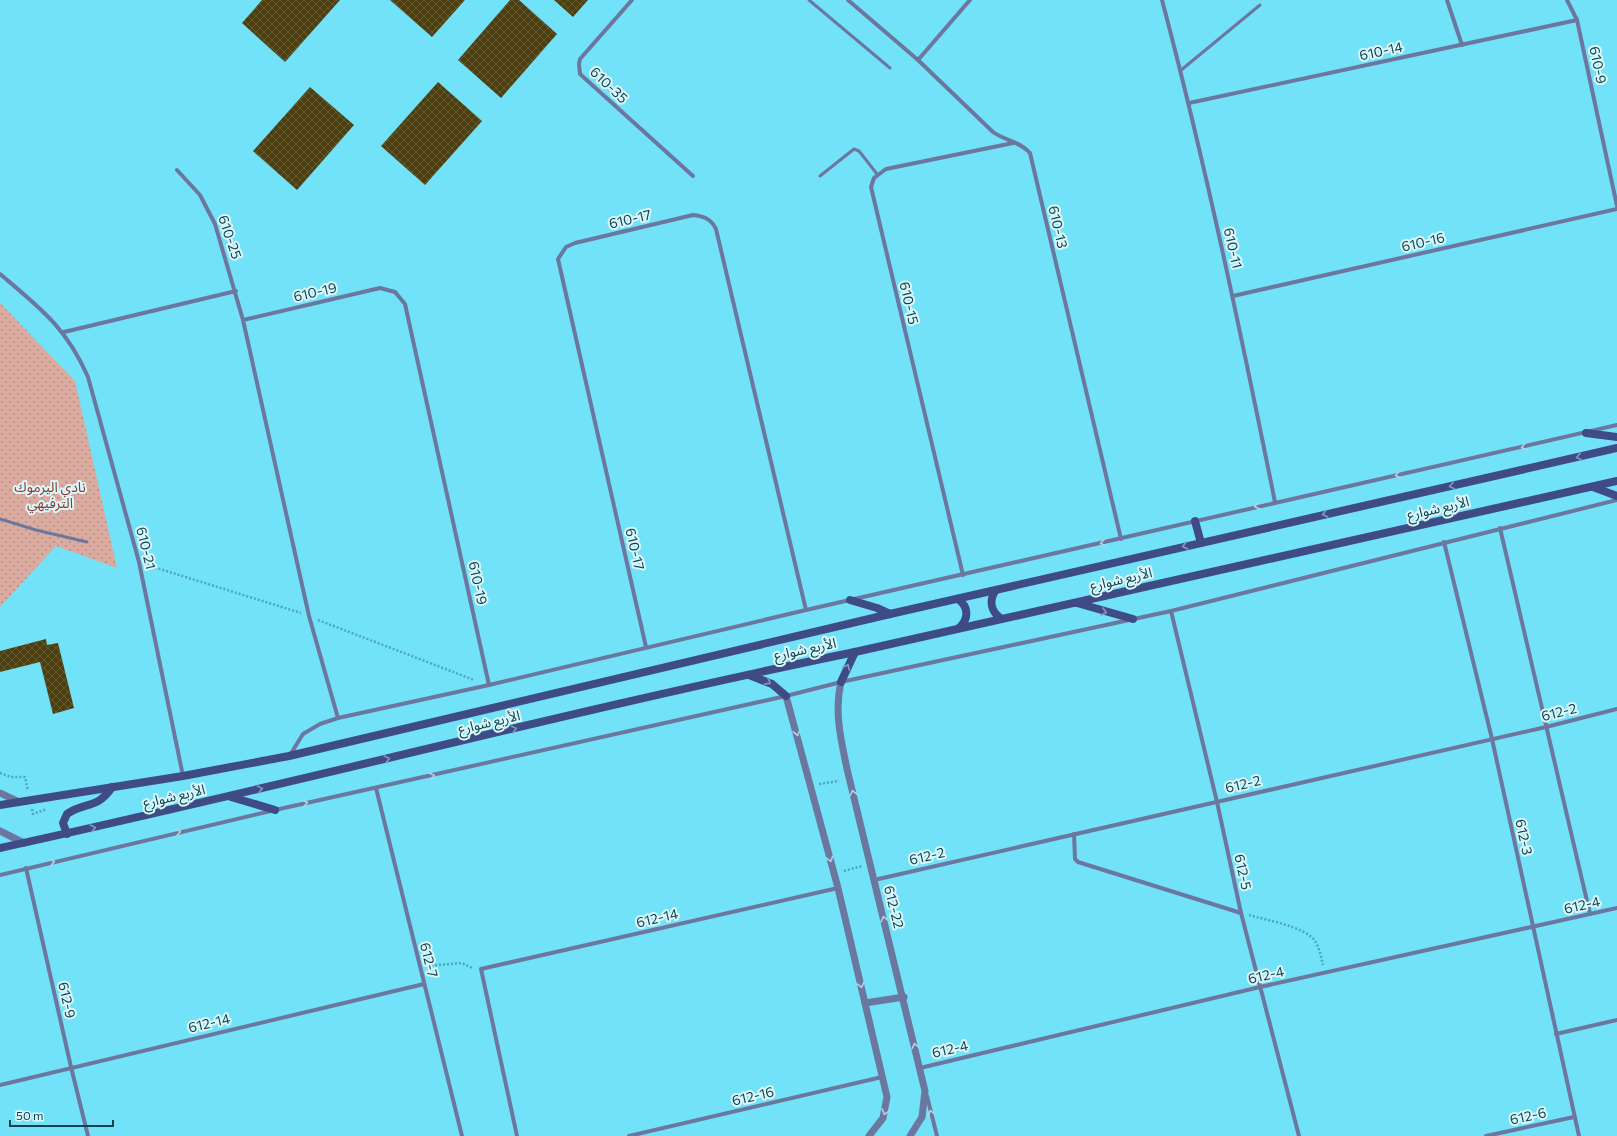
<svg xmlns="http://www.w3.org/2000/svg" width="1617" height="1136" font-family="Commissioner,'Noto Sans Arabic',sans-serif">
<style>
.park{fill:url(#park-dots)}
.building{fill:url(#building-cross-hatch)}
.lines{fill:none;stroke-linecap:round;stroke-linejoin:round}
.path{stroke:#4ea6b8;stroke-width:2.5;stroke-dasharray:2 2;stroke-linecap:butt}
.service{stroke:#6c77a0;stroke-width:3}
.minor{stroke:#6c77a0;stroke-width:4}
.tertiary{stroke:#6c77a0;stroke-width:7}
.secondary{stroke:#3f4b85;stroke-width:8}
.oneway{stroke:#b8d1e1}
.oneway2{stroke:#8498bb}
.labels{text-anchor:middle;stroke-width:4;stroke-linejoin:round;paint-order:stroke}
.street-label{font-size:14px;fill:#12434c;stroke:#d9f7fd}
.park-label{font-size:14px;fill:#8b3b2c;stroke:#d9f7fd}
</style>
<defs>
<pattern id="park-dots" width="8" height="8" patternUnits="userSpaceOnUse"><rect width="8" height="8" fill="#dbaba0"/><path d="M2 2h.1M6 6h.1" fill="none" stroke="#b08d85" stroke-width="1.8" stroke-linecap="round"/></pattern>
<pattern id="building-cross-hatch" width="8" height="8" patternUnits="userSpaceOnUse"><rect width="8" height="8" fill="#4d3f10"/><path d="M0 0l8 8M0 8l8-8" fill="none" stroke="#625a35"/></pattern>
</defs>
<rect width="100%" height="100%" fill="#72e2f9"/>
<path class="park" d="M0,303L75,381L117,568L56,546L0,607Z"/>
<g class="building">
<path d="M262,0H340L285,62L242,23Z"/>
<path d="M390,0H465L432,37Z"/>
<path d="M510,0H519L557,34L501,98L458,60Z"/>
<path d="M554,0H588L573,17Z"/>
<path d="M438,82L482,121L425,185L381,146Z"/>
<path d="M310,87L354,125L297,190L253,151Z"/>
<path d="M46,639L47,645L58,643L74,708L53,714L40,662L0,672V651Z"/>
</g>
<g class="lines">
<g class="path">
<path d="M147,565L301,613"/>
<path d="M318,620L474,680"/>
<path d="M0,773L11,777H25L28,791"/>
<path d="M819,784L839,781"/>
<path d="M32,809L33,814L47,809"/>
<path d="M844,871L862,866"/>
<path d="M1249,915C1266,920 1306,927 1315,941C1320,949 1321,957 1323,965"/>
<path d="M427,966L461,963L473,968"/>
</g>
<g class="service">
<path d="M809,0L890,68"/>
<path d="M1180,71L1260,5"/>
<path d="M820,176L854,149L859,151L877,174"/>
<path d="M0,519L36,530L87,542"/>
</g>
<g class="minor">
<path d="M632,0L580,59L579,64L580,74L693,176"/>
<path d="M848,0L918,60L993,132C1004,140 1021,142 1030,153L1121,539"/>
<path d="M1162,0C1206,166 1241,334 1275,502"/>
<path d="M1447,0L1462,45"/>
<path d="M1567,0L1577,20L1617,206"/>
<path d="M918,60L970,0"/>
<path d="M1189,103L1577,20"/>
<path d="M177,170L200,195L215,224L243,320"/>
<path d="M0,274C40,308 66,327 88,377L139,562L183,776"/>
<path d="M1233,296L1617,209"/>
<path d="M64,332L236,291"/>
<path d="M1500,528L1590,914"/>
<path d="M1444,542L1492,739L1579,1136"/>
<path d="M963,575L871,187L874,178L886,169L1013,143"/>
<path d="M1171,611L1217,802L1241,913L1299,1136"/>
<path d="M646,647L558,259L566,247L575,243L693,215C704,216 711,219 716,229L806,610"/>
<path d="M338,718L309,616L243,320L380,288L395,292L405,304L489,685"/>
<path d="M290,755L303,734L320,724L338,718L489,685L806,610L1617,425"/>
<path d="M376,788L462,1136"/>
<path d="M1074,834L1075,859L1078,862L1241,913"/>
<path d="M26,868L71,1067L88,1136"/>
<path d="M0,875L275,810L786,696L841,682L1171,611L1617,500"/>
<path d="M874,880L1546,727L1617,709"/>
<path d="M1556,1034L1617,1020"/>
<path d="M920,1068L1260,987L1617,908"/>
<path d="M0,1085L424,984"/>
<path d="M927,1096L937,1136"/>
<path d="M517,1136L481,969L838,888"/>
<path d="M629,1136L882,1077"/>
<path d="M1486,1136L1574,1117"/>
</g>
<g class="tertiary">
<path d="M841,682C834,712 841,740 847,769L925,1091L922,1117L910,1136"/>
<path d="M786,696L838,888L887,1097L883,1118L869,1136"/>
<path d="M0,793L17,801"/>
<path d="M0,831L24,843"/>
<path d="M865,1003L904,997"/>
</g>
<g class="secondary">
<path d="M1586,433L1617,437"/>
<path d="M1593,487L1617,496"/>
<path d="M1195,521L1201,543"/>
<path d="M995,591C989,601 991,611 1000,618"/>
<path d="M958,599C969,607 969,619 959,628"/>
<path d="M850,600L877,608L890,614"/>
<path d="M1077,603L1133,619"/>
<path d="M749,675L772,684L786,696"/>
<path d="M841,682L855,652"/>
<path d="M231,797L275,810"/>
<path d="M0,805L183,776L289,756L890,614L1617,448"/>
<path d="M67,834L63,823L67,814C85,801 97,810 112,787"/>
<path d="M0,848C286,786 568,711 855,652L1617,481"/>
</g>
</g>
<defs><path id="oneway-chevron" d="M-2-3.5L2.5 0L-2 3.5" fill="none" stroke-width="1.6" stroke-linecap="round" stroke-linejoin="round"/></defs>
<g class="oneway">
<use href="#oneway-chevron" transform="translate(1524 447) rotate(168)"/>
<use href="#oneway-chevron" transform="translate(1398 475) rotate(168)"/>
<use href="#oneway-chevron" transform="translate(1257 506) rotate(167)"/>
<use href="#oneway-chevron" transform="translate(1103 543) rotate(167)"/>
<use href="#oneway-chevron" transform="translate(797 733) rotate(76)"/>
<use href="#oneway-chevron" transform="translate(432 776) rotate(-13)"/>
<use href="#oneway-chevron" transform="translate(853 793) rotate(-103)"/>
<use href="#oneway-chevron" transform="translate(305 803) rotate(-12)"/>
<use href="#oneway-chevron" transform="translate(178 832) rotate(-13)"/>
<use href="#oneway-chevron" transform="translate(830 859) rotate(75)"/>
<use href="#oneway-chevron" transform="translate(52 862) rotate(-13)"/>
<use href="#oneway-chevron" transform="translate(884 919) rotate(-104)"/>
<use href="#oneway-chevron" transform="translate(861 985) rotate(77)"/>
<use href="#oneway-chevron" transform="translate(915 1046) rotate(-103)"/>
<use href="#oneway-chevron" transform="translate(885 1112) rotate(106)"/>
<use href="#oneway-chevron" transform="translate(931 1113) rotate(-104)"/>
</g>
<g class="oneway2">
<use href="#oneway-chevron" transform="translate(1579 457) rotate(167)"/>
<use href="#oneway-chevron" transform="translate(1452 486) rotate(167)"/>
<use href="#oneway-chevron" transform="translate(1325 514) rotate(167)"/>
<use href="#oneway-chevron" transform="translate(1185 546) rotate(167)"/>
<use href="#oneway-chevron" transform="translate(1104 612) rotate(16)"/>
<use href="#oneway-chevron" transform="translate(847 667) rotate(-65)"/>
<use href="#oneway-chevron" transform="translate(768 682) rotate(28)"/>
<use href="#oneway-chevron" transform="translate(514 729) rotate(-13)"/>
<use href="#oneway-chevron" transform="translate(387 759) rotate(-13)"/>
<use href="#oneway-chevron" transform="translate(260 789) rotate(-13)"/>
<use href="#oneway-chevron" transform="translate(93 828) rotate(-13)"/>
</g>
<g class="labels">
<g class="street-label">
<text transform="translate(1381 51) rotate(-12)" y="5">610-14</text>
<text transform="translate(1598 65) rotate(78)" y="5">610-9</text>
<text transform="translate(609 85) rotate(43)" y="5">610-35</text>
<text transform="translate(630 219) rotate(-13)" y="5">610-17</text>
<text transform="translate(1058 227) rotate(77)" y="5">610-13</text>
<text transform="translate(230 237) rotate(71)" y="5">610-25</text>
<text transform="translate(1423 242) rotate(-13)" y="5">610-16</text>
<text transform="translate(1233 248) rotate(77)" y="5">610-11</text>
<text transform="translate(315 292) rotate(-13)" y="5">610-19</text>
<text transform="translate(909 303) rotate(77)" y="5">610-15</text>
<text transform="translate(1438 508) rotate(-13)" y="5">الأربع شوارع</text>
<text transform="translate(146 548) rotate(76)" y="5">610-21</text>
<text transform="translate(635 549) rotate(77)" y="5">610-17</text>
<text transform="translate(1121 579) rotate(-13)" y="5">الأربع شوارع</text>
<text transform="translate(478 583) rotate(78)" y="5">610-19</text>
<text transform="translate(805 649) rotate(-12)" y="5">الأربع شوارع</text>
<text transform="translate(1559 712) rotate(-14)" y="5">612-2</text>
<text transform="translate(489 722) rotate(-13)" y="5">الأربع شوارع</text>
<text transform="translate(1243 784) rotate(-13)" y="5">612-2</text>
<text transform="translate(174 796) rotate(-13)" y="5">الأربع شوارع</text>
<text transform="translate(1524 837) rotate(78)" y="5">612-3</text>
<text transform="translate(927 856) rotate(-13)" y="5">612-2</text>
<text transform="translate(1243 872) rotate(78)" y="5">612-5</text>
<text transform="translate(1582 905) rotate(-13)" y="5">612-4</text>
<text transform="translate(894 907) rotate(76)" y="5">612-22</text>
<text transform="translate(657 918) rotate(-13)" y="5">612-14</text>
<text transform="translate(429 960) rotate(76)" y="5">612-7</text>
<text transform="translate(1266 975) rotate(-13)" y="5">612-4</text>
<text transform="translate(67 1000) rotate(77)" y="5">612-9</text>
<text transform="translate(209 1023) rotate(-13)" y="5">612-14</text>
<text transform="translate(950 1049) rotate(-13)" y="5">612-4</text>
<text transform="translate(753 1096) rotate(-13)" y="5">612-16</text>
<text transform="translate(1528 1116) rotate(-12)" y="5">612-6</text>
</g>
<g class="park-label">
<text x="50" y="492">نادي اليرموك<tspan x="50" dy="16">الترفيهي</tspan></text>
</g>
</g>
<path d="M10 1120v6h103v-6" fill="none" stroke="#12434c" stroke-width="2"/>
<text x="16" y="1120" font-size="12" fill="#12434c" stroke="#d9f7fd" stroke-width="3" paint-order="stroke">50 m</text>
</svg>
